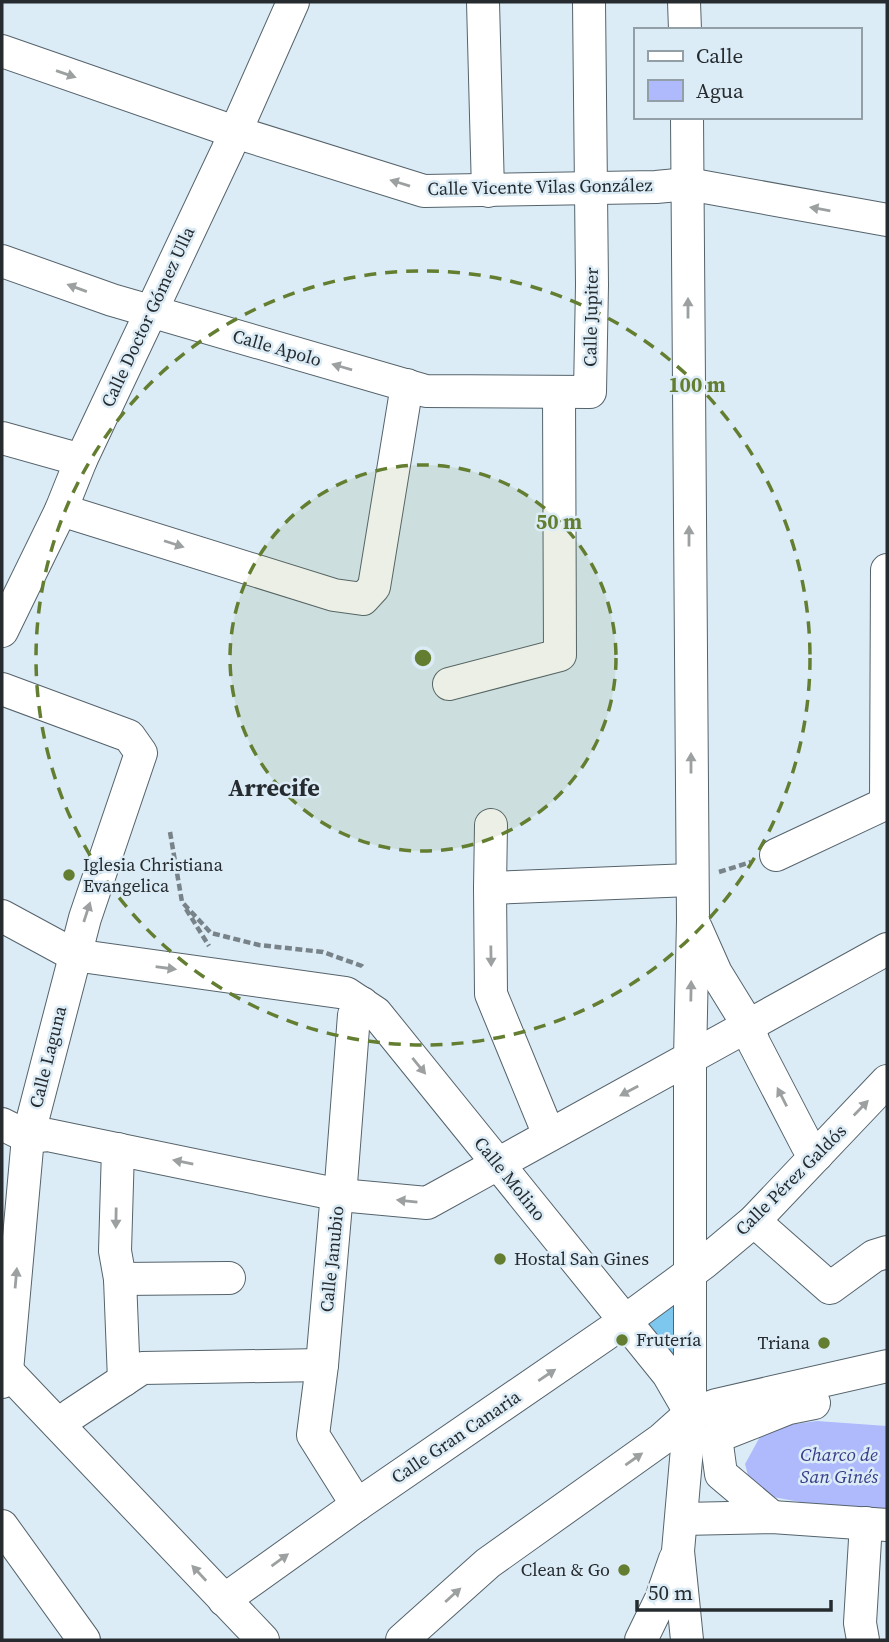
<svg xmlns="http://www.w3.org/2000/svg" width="889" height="1642" font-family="'Source Serif 4',serif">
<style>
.green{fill:#7dc7ef}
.water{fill:#afbafd}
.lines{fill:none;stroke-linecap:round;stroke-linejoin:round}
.minor-casing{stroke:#55636b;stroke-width:34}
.path{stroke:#788389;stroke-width:4.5;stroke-dasharray:7 3.5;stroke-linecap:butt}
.minor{stroke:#fff;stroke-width:32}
.oneway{fill:#9da0a1}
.ring{fill:none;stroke:#647e31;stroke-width:3.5;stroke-dasharray:12 9}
.poi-dot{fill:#647e31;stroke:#dcecf6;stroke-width:2.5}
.labels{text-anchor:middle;stroke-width:5;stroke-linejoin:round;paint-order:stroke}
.street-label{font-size:18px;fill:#252b2f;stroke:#dcecf6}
.poi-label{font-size:18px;fill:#252b2f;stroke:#dcecf6;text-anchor:start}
.water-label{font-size:19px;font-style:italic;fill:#383c88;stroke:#dcecf6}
.district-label{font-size:24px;font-weight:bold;fill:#252b2f;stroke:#dcecf6}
.centre{fill:#647e31;stroke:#dcecf6;stroke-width:3.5}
.ring-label{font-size:21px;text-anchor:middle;font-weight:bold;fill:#647e31;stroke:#dcecf6;stroke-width:5;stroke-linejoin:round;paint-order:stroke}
</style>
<rect width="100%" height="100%" fill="#dcecf6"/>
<path class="green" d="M682,1288L684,1392L637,1321Z"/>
<path class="water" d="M817,1421L887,1426V1512L832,1508L773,1497L749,1479L745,1464L761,1435L774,1427Z"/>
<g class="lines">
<g class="minor-casing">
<g id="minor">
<path d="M483,2L488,191"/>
<path d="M684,2L685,30"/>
<path d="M2,51L235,132L424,191L656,187L688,184L887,220"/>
<path d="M687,117L693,920L690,1059V1414L678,1551L687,1640"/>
<path d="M2,261L112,300L426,391L590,392L592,285L589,2"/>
<path d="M2,438L81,460"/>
<path d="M61,510L334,595L363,599L374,587L407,385"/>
<path d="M2,631L61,510L81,460L227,151L293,2"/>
<path d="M449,684L560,655L559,392"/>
<path d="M2,689L129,736L141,753L85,918L28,1137L7,1371L2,1382"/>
<path d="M886,804L887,570"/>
<path d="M491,825L490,888L491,994L549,1135"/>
<path d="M776,855L887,803"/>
<path d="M490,888L691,880"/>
<path d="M2,916L74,955L346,993L376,1013L668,1374L690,1412"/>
<path d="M696,928L716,973L748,1025L754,1043L807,1145L817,1155"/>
<path d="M2,1124L28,1137L48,1135L340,1195L427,1203L887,949"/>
<path d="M118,1149L115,1251L120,1279L124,1380"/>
<path d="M754,1221L830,1288L874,1256L887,1252"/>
<path d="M120,1279L229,1278"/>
<path d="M7,1371L263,1640"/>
<path d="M71,1415L142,1368L322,1365"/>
<path d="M357,1505L313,1435L322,1365L336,1204L341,1184L354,1015L362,1003"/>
<path d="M772,1517L721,1474L716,1437L789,1408L814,1403"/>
<path d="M682,1519L772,1517L887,1525"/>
<path d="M2,1526L84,1640"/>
<path d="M224,1600L357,1505L625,1321L705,1262L754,1221L887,1081"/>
<path d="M402,1640L488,1563L662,1439L690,1414L716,1405L887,1366"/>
<path d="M641,1640L661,1599L675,1559"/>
<path d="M863,1640L860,1623L866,1523"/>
</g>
</g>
<g class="path">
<path d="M170,832L182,902L211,933L259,945L323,952L362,966L365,969"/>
<path d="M719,872L751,862"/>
<path d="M186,909L209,946"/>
</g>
<use href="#minor" class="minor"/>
</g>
<defs><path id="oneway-solid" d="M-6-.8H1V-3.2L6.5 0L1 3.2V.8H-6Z" transform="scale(1.75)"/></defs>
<g class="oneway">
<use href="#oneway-solid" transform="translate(66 74) rotate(19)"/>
<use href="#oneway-solid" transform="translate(400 183) rotate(-163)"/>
<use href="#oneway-solid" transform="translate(820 209) rotate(-170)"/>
<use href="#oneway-solid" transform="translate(77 288) rotate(-160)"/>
<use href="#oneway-solid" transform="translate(688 308) rotate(-90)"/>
<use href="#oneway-solid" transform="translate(342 367) rotate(-164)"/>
<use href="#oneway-solid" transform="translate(689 536) rotate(-90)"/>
<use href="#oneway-solid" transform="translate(174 544) rotate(18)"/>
<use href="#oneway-solid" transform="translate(691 763) rotate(-90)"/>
<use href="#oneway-solid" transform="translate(87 912) rotate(-72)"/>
<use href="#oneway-solid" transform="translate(491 956) rotate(89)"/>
<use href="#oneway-solid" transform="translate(166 968) rotate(8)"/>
<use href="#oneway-solid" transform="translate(691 991) rotate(-89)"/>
<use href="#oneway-solid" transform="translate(419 1066) rotate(51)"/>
<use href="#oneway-solid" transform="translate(629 1091) rotate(152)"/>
<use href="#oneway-solid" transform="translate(782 1097) rotate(-117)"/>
<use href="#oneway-solid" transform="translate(861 1108) rotate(-46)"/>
<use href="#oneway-solid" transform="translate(183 1162) rotate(-169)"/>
<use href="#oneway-solid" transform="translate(407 1201) rotate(-174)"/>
<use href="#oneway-solid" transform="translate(116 1218) rotate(91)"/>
<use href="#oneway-solid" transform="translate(16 1278) rotate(-85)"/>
<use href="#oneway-solid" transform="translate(547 1375) rotate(-34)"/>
<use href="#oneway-solid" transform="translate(634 1459) rotate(-35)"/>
<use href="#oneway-solid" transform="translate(280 1560) rotate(-36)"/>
<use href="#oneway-solid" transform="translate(199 1573) rotate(-133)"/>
<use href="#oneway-solid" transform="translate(453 1595) rotate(-42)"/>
</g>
<circle cx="423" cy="658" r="193" fill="#647e31" fill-opacity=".12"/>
<g class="ring">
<circle cx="423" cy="658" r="193"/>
<circle cx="423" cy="658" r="387"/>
</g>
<g class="poi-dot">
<circle cx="69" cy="875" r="7"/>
<circle cx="500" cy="1259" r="7"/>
<circle cx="622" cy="1340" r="7"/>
<circle cx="824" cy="1343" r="7"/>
<circle cx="624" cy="1570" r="7"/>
</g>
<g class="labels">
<g class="street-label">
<text transform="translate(540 187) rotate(-1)" y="6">Calle Vicente Vilas González</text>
<text transform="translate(148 317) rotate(-65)" y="6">Calle Doctor Gómez Ulla</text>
<text transform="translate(591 317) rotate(-89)" y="6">Calle Jupiter</text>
<text transform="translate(277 348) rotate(16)" y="6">Calle Apolo</text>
<text transform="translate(48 1057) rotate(-76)" y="6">Calle Laguna</text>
<text transform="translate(510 1179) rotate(51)" y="6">Calle Molino</text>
<text transform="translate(791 1180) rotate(-45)" y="6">Calle Pérez Galdós</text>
<text transform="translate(332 1259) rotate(-84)" y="6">Calle Janubio</text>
<text transform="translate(456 1437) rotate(-34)" y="6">Calle Gran Canaria</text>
</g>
<g class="poi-label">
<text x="83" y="871">Iglesia Christiana<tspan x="83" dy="21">Evangelica</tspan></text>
<text x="514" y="1265">Hostal San Gines</text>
<text x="636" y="1346">Frutería</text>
<text x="810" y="1349" text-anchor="end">Triana</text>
<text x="610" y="1576" text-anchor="end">Clean &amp; Go</text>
</g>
<g class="water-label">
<text x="839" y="1461">Charco de<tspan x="839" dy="22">San Ginés</tspan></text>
</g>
<g class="district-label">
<text x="274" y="796">Arrecife</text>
</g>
</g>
<circle cx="423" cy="658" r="10" class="centre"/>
<g class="ring-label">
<text x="697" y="392">100 m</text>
<text x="559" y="529">50 m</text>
</g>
<rect width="889" height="1642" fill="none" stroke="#252b2f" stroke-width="7"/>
<rect x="634" y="28" width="228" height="91" fill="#dcecf6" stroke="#939fa6" stroke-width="2"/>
<rect x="648" y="51" width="35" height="10" fill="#ffffff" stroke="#939fa6" stroke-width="2"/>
<text x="696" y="63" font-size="21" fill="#252b2f">Calle</text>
<rect x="648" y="80" width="35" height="21" fill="#afbafd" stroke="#939fa6" stroke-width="2"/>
<text x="696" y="98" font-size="21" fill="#252b2f">Agua</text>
<path d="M637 1600v10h194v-10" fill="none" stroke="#252b2f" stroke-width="3.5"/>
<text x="648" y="1600" font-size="21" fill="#252b2f" stroke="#dcecf6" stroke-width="5" paint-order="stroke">50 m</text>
</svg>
